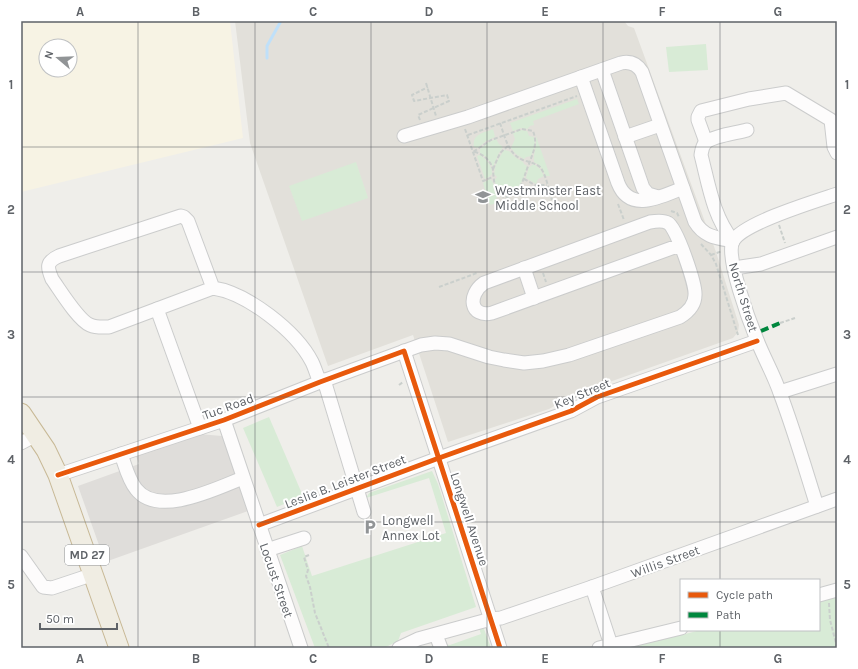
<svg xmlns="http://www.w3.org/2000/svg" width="858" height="669" font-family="Karla,sans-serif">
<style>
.commercial{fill:#f7f3e4;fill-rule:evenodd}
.industrial{fill:#dfddda}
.education{fill:#e2e0da}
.green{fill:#d8ebd6}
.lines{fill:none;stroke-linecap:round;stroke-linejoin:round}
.stream{stroke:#bfe0f9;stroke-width:3}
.minor-casing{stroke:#cbcccc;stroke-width:15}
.highway-casing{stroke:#c8b996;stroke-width:21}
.path{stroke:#cacfcc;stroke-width:2;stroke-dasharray:4 2;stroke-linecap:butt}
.minor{stroke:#fdfcfc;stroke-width:13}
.highway{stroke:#f0ede3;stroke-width:19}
.quiet{stroke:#00873e;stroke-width:4;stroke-dasharray:8 4;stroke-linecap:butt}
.cycleway-casing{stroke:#fff;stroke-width:8}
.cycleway{stroke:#e8590c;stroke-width:5}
.grid{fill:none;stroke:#5f6368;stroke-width:1;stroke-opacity:0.55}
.labels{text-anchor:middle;stroke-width:4;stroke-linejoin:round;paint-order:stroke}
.shield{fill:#fff;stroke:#8f9295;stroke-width:1}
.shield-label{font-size:12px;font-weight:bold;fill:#5f6368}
.poi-label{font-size:13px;fill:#5f6368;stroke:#fff;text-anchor:start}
.street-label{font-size:13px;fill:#5f6368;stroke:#fff}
.neatline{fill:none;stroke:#5f6368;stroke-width:1.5}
.grid-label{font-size:13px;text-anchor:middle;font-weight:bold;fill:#5f6368}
</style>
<rect width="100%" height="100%" fill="#efeeea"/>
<path class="commercial" d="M21,21H230L243,138L21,192ZM46,46H70V70H46Z"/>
<path class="industrial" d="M199,434L222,436L248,511L105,562L78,486L139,464L136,456Z"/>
<path class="education" d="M235,21H624L628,26L634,28L716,252L739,325L738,332L733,338L573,395L549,409L448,442L413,335L328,366L250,143Z"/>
<g class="green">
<path d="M706,44L708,70L669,72L666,47Z"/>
<path d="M577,99L579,104L533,121L534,125L530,126L527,129L521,128L513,131L510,123Z"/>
<path d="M493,129L495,137L486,141L478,148L474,147C472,134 483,133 493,129Z"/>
<path d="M521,130L527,131L529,136L534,137L535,146L531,156L526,157L524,159L516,154L511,148L515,139L513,133Z"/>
<path d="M536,136L550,176H546L540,166L534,162C533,154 537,147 536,136Z"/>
<path d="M496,139L499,144L503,147L499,153L493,167L487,158L480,153V149L487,143Z"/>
<path d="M504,150L509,151L515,157L523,162L524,164L527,166C525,177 521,186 512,193L505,190L500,192L494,181L497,177L494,174L496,163Z"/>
<path d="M480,155C486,159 492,165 492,174L489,177L485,179L477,156Z"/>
<path d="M356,162L368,198L302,221L289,186Z"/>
<path d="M534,164L540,169L544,176L538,179L536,184L526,178L529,167Z"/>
<path d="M490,179L492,181L498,194L496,199L497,203L490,205L483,183Z"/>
<path d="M269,417L303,496L277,507L243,428Z"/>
<path d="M432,471L438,484L476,607L401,633L398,641L384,648H315L280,555L302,546L312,576L446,533L429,478L366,498L369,493Z"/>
<path d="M837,596V648H629L701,630H819V600Z"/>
<path d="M481,627L484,629L491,648H438L437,643L450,645L481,634L479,628Z"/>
</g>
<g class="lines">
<path class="stream" d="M267,58V46L281,21"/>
<g class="minor-casing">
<g id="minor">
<path d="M602,70L643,188L648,194L658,197"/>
<path d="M581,77L618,183C630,214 662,196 683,188"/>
<path d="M404,136L468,117L621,63C630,61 637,64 642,72L695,222C704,237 717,238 733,241"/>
<path d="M625,137L660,125"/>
<path d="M706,142L698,120V117L701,111L749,99L786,93L831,120L834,147L837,153"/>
<path d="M733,241C713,216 709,186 701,155C702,150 702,147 705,143C712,136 737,133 747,130"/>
<path d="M524,268L534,298"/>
<path d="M734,268L761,264L837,237"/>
<path d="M213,288L188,221L184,217L181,216L59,256C46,262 47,267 52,279C60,290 78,320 90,325C97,328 103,327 109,327L213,288C247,293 296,331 312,362C315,368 317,376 320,382"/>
<path d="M157,309L200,428"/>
<path d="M404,351L500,648"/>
<path d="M324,380L364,512"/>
<path d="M780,392L837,374"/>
<path d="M224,420L301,648"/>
<path d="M21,443L36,435"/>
<path d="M121,454C125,465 128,479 136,489C158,518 217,488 243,478"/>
<path d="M58,475L224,420L320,382L421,345L435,343L449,344L489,357L504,360L524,363L543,361L569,355L680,317C688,312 695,305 695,295C696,285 677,228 668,223C663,220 656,221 650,222L484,283C467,295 470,318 492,313L680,245"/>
<path d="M817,506C805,468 794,430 780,393C774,375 764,358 757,340C750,323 725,256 733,241C743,223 816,201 837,194"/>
<path d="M259,525L439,458L571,411L597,397L757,341"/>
<path d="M267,550L304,538"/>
<path d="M21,556L43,587L52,588L94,574"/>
<path d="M592,587L612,648"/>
<path d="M819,595L837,590"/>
<path d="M436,635L441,648"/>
<path d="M399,648L418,639L491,619L501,618L592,587L837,499"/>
<path d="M599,648L681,628"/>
</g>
</g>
<g class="highway-casing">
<path id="highway" d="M21,413L46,450L58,475L119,648"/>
</g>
<g class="path">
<path d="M426,83L436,116"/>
<path d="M420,120L418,115L449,101L447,95L414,101L412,95L428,87"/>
<path d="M500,123C505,137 508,154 523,160C529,162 535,163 540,167C546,174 549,191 552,200"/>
<path d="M465,129L483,181L493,177"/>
<path d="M522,129L533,131C538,144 533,152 529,164C522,180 524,189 505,198C494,191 494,182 493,170C492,162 482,152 473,152L491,140Z"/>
<path d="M468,135L577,96"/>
<path d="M493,169L500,153L508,146"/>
<path d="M524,179L535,185H547"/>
<path d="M618,204L624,220"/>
<path d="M671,211L677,213L679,217"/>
<path d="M779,225L785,243"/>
<path d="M701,244L711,255L716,264L738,335"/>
<path d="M711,255L722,251"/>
<path d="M543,273L546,282"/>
<path d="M439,287L477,273"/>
<path d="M780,323L795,318"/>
<path d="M399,385L403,382"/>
<path d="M309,555L304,557L308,570L306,576L310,587L315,613L329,648"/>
<path d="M829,603L830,620L837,647"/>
</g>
<use href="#minor" class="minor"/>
<use href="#highway" class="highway"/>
<path class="quiet" d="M761,331L780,323"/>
<g class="cycleway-casing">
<g id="cycleway">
<path d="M58,475L224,420L320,382L404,351L500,648"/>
<path d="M259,525L439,458L571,411L597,397L757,341"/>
</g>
</g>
<use href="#cycleway" class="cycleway"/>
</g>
<path class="grid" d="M138,21V648M255,21V648M371,21V648M487,21V648M603,21V648M720,21V580M21,147H837M21,272H837M21,397H837M21,522H837M720,630V648"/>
<defs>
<g id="school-bare" transform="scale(1.2)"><path d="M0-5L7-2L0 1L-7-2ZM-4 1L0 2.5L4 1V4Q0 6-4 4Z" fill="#919496" stroke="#fff" stroke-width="2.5" paint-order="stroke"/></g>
<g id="parking-bare" transform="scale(1.2)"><path d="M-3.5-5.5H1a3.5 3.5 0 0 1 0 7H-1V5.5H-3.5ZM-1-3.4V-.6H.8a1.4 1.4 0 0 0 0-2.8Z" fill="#919496" stroke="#fff" stroke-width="2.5" paint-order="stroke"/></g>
</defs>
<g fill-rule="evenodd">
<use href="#school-bare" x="483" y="197"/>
<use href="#parking-bare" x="370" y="527"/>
</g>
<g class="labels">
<rect class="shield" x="65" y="545" width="44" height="20" rx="3"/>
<g class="shield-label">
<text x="87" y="559">MD 27</text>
</g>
<g class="poi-label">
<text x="495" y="195">Westminster East<tspan x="495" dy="15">Middle School</tspan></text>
<text x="382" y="525">Longwell<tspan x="382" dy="15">Annex Lot</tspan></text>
</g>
<g class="street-label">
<text transform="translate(744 297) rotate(73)" y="5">North Street</text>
<text transform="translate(582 393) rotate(-23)" y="5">Key Street</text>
<text transform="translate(228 406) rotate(-20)" y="5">Tuc Road</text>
<text transform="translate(345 481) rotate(-21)" y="5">Leslie B. Leister Street</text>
<text transform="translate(470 519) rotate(72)" y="5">Longwell Avenue</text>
<text transform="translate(665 561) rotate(-20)" y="5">Willis Street</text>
<text transform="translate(277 580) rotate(71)" y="5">Locust Street</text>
</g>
</g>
<rect width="858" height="669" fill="none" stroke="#ffffff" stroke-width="44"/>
<rect x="680" y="579" width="140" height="52" fill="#ffffff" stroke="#bfc1c3"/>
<rect x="688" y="592" width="20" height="6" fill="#e8590c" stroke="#bfc1c3"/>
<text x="716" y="599" font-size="12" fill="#5f6368">Cycle path</text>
<rect x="688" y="612" width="20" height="6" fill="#00873e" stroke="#bfc1c3"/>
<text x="716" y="619" font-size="12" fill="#5f6368">Path</text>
<g transform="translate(58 58) rotate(289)"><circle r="19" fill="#ffffff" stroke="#bfc1c3"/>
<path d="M0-3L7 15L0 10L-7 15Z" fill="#919496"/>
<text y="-6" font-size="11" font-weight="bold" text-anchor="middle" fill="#5f6368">N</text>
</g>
<path d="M40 623v6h77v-6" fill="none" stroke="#5f6368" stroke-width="2"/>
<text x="46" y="623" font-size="12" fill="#5f6368" stroke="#ffffff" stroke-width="3" paint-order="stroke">50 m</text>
<rect x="22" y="22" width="814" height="625" class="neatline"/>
<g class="grid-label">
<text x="80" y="16">A</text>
<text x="196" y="16">B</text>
<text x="313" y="16">C</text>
<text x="429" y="16">D</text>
<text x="545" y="16">E</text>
<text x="662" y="16">F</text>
<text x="778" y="16">G</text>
<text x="11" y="89">1</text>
<text x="847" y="89">1</text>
<text x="11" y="214">2</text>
<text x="847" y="214">2</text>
<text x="11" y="339">3</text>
<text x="847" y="339">3</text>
<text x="11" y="464">4</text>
<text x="847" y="464">4</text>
<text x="11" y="589">5</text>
<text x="847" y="589">5</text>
<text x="80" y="663">A</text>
<text x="196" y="663">B</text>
<text x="313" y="663">C</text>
<text x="429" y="663">D</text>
<text x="545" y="663">E</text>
<text x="662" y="663">F</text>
<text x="778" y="663">G</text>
</g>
</svg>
